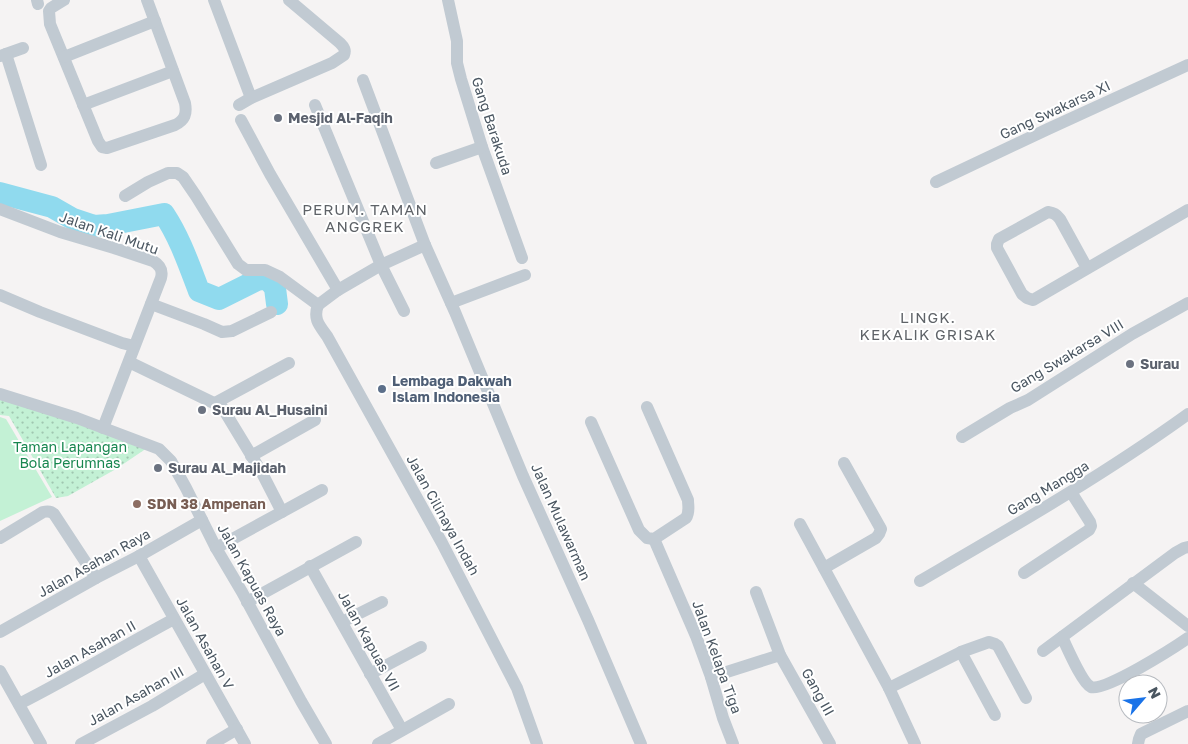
<svg xmlns="http://www.w3.org/2000/svg" width="1188" height="744" font-family="'Golos Text',sans-serif">
<style>
.park{fill:url(#park-dots)}
.pitch{fill:#c3f1d5}
.lines{fill:none;stroke-linecap:round;stroke-linejoin:round}
.river{stroke:#90daee;stroke-width:22}
.minor{stroke:#c1cad2;stroke-width:12}
.worship-dot{fill:#6b7280;stroke:#fff;stroke-width:2}
.service-dot{fill:#5c6f8a;stroke:#fff;stroke-width:2}
.education-dot{fill:#8d6e63;stroke:#fff;stroke-width:2}
.labels{text-anchor:middle;stroke-width:4;stroke-linejoin:round;paint-order:stroke}
.street-label{font-size:14px;fill:#4a5661;stroke:#fff}
.worship-label{font-size:14px;font-weight:bold;fill:#5b616d;stroke:#fff;text-anchor:start}
.service-label{font-size:14px;font-weight:bold;fill:#4e5e75;stroke:#fff;text-anchor:start}
.park-label{font-size:14px;fill:#17864f;stroke:#fff}
.education-label{font-size:14px;font-weight:bold;fill:#785e54;stroke:#fff;text-anchor:start}
.neighbourhood-label{font-size:15px;letter-spacing:1px;fill:#5f6368;stroke:#fff}
</style>
<defs>
<pattern id="park-dots" width="8" height="8" patternUnits="userSpaceOnUse" patternTransform="scale(1.25)"><rect width="8" height="8" fill="#c3f1d5"/><path d="M2 2h.1M6 6h.1" fill="none" stroke="#a0c6b0" stroke-width="1.8" stroke-linecap="round"/></pattern>
</defs>
<rect width="100%" height="100%" fill="#f5f3f3"/>
<path class="park" d="M0,395L147,448L116,469L68,496L56,498L9,416L0,415Z"/>
<path class="pitch" d="M0,417L6,419L52,497L0,521Z"/>
<g class="lines">
<path class="river" d="M0,193L52,207L73,219L94,226L108,225L164,214C180,238 189,265 199,291L219,299L257,280L267,278L275,288L277,304"/>
<g class="minor">
<path d="M37,0L38,4"/>
<path d="M64,0L51,8L49,11L50,24L98,141L102,147L107,148L175,125C185,120 187,114 185,103L147,0"/>
<path d="M214,0L251,98"/>
<path d="M448,0L457,41V63L461,79L482,147L522,258"/>
<path d="M6,54L23,48"/>
<path d="M0,56L6,54L41,165"/>
<path d="M64,57L155,21"/>
<path d="M363,80L425,245L455,312L523,476L588,620L641,744"/>
<path d="M83,105L173,71"/>
<path d="M239,105L251,98L332,63L344,55C346,50 344,47 340,43L289,0"/>
<path d="M315,105L381,265L404,311"/>
<path d="M241,120L270,174L338,290"/>
<path d="M436,163L482,147"/>
<path d="M936,182L1048,129L1188,65"/>
<path d="M125,196L148,182L168,173H177L183,177L196,196L238,264L246,270H265L280,277L318,305"/>
<path d="M0,209L60,232L114,248L153,261C160,265 163,270 161,278L103,428"/>
<path d="M1087,268L1060,219C1056,214 1054,213 1048,212L999,239L997,244V248L1022,294L1027,298L1033,300L1188,210"/>
<path d="M0,295L40,312L122,343L134,346"/>
<path d="M451,303L525,275"/>
<path d="M151,304L204,324L222,332L232,331L271,312"/>
<path d="M318,305C313,319 319,325 327,336L442,543L517,688L537,744"/>
<path d="M318,305L338,290L381,265L425,245"/>
<path d="M129,362L222,407L262,473L282,512"/>
<path d="M0,394L77,418L159,449L171,461L186,488L216,548L242,592L301,701L326,744"/>
<path d="M215,403L289,363"/>
<path d="M591,422L639,530L647,538L654,539L686,518C690,512 688,506 688,500L647,407"/>
<path d="M962,437L1010,408L1028,400L1132,334L1188,303"/>
<path d="M251,456L315,420"/>
<path d="M800,524L889,688L915,744"/>
<path d="M0,538L43,512C47,511 51,511 54,514L96,578"/>
<path d="M654,539L696,636L711,677L723,718L733,744"/>
<path d="M216,548L322,490"/>
<path d="M139,556L245,744"/>
<path d="M310,566L402,730"/>
<path d="M824,568L876,538L879,534L881,529L844,463"/>
<path d="M1024,573L1089,530L1091,526L1090,522L1071,492"/>
<path d="M920,581C1011,528 1102,476 1188,414"/>
<path d="M1133,583L1188,626"/>
<path d="M756,592L780,655L830,744"/>
<path d="M247,602L356,542"/>
<path d="M342,622L382,602"/>
<path d="M0,632L96,578L139,556L202,520"/>
<path d="M1062,637C1067,647 1082,683 1091,687C1105,692 1175,647 1188,638"/>
<path d="M1043,651L1175,553L1184,548L1188,547"/>
<path d="M961,652L995,715"/>
<path d="M0,671L41,744"/>
<path d="M370,674L421,647"/>
<path d="M711,677L780,655"/>
<path d="M889,688L961,652L989,642L995,644L998,646L1026,698"/>
<path d="M19,704C72,677 122,647 174,619"/>
<path d="M81,744L152,706L205,674"/>
<path d="M212,744L237,729"/>
<path d="M378,744L449,704"/>
<path d="M1138,744L1139,739L1141,734L1188,711"/>
</g>
</g>
<g class="worship-dot">
<circle cx="278" cy="118" r="5"/>
<circle cx="1130" cy="364" r="5"/>
<circle cx="202" cy="410" r="5"/>
<circle cx="158" cy="468" r="5"/>
</g>
<circle class="service-dot" cx="382" cy="389" r="5"/>
<circle class="education-dot" cx="137" cy="504" r="5"/>
<g class="labels">
<g class="street-label">
<text transform="translate(1055 110) rotate(-25)" y="5">Gang Swakarsa XI</text>
<text transform="translate(492 126) rotate(72)" y="5">Gang Barakuda</text>
<text transform="translate(109 233) rotate(19)" y="5">Jalan Kali Mutu</text>
<text transform="translate(1067 356) rotate(-31)" y="5">Gang Swakarsa VIII</text>
<text transform="translate(1048 488) rotate(-31)" y="5">Gang Mangga</text>
<text transform="translate(443 515) rotate(61)" y="5">Jalan Cilinaya Indah</text>
<text transform="translate(561 522) rotate(66)" y="5">Jalan Mulawarman</text>
<text transform="translate(94 563) rotate(-29)" y="5">Jalan Asahan Raya</text>
<text transform="translate(252 580) rotate(61)" y="5">Jalan Kapuas Raya</text>
<text transform="translate(369 641) rotate(61)" y="5">Jalan Kapuas VII</text>
<text transform="translate(205 643) rotate(61)" y="5">Jalan Asahan V</text>
<text transform="translate(90 649) rotate(-29)" y="5">Jalan Asahan II</text>
<text transform="translate(717 657) rotate(70)" y="5">Jalan Kelapa Tiga</text>
<text transform="translate(818 692) rotate(61)" y="5">Gang III</text>
<text transform="translate(136 696) rotate(-29)" y="5">Jalan Asahan III</text>
</g>
<g class="worship-label">
<text x="288" y="123">Mesjid Al-Faqih</text>
<text x="1140" y="369">Surau</text>
<text x="212" y="415">Surau Al_Husaini</text>
<text x="168" y="473">Surau Al_Majidah</text>
</g>
<g class="service-label">
<text x="392" y="386">Lembaga Dakwah<tspan x="392" dy="16">Islam Indonesia</tspan></text>
</g>
<g class="park-label">
<text x="70" y="452">Taman Lapangan<tspan x="70" dy="16">Bola Perumnas</tspan></text>
</g>
<g class="education-label">
<text x="147" y="509">SDN 38 Ampenan</text>
</g>
<g class="neighbourhood-label">
<text x="365" y="215">PERUM. TAMAN<tspan x="365" dy="17">ANGGREK</tspan></text>
<text x="928" y="323">LINGK.<tspan x="928" dy="17">KEKALIK GRISAK</tspan></text>
</g>
</g>
<g transform="translate(1143 699) rotate(62)"><circle r="24" fill="#ffffff" stroke="#b7bbc0"/>
<path d="M0-4L9 19L0 12L-9 19Z" fill="#1a73e8"/>
<text y="-8" font-size="14" font-weight="bold" text-anchor="middle" fill="#4a5661">N</text>
</g>
</svg>
